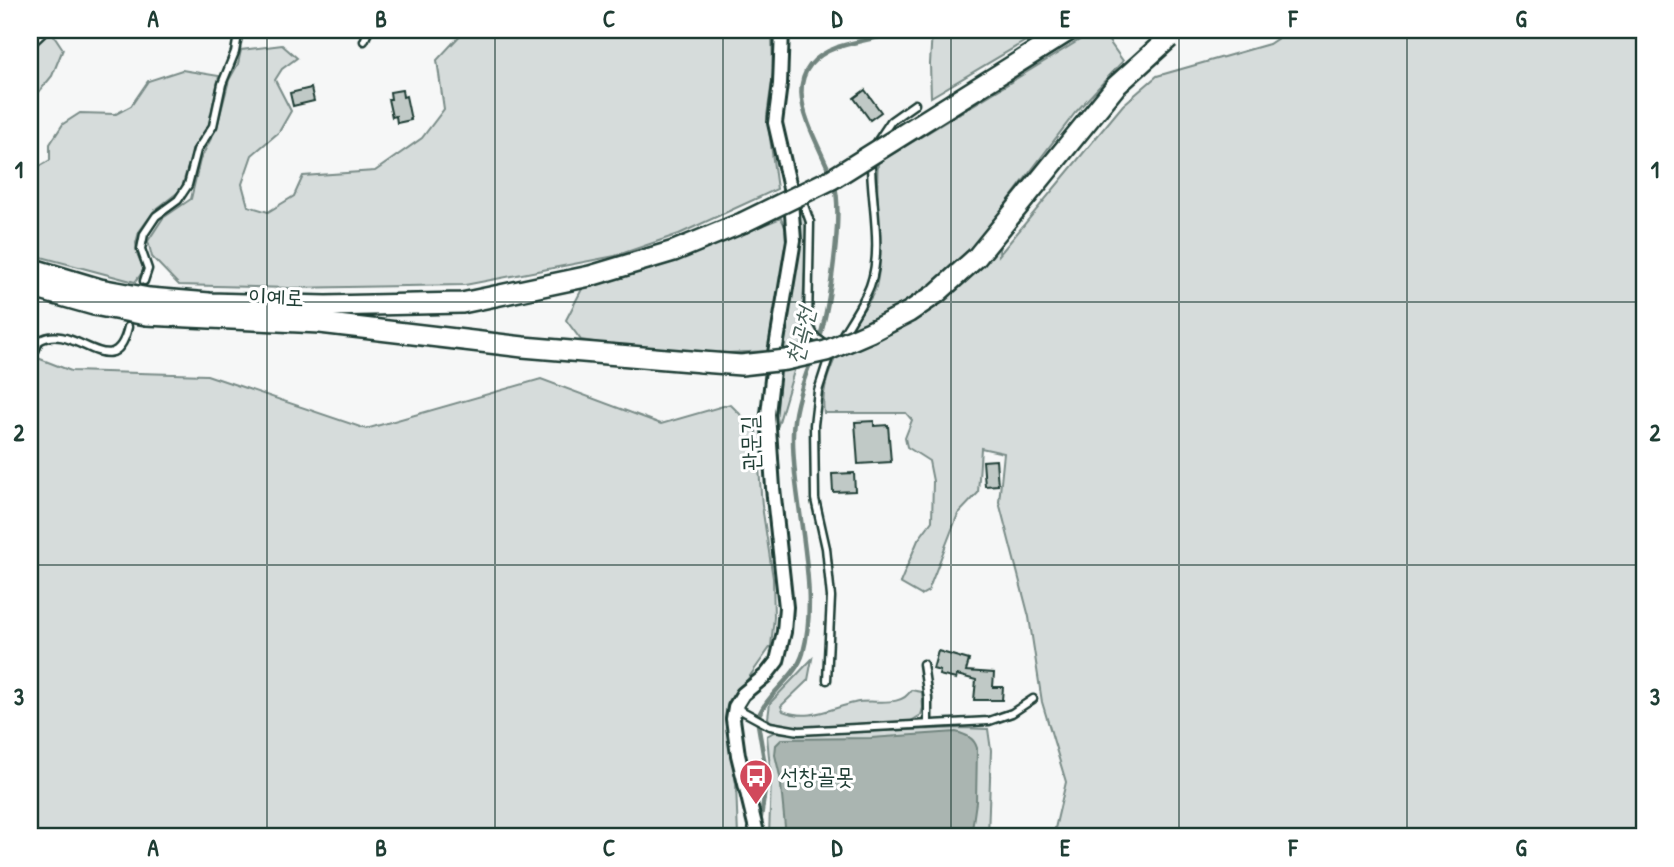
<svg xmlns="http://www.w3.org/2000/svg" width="1674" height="867" font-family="'Patrick Hand','Poor Story',sans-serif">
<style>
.green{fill:#d6dcdb;stroke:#7a8c88;stroke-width:2}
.water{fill:#aab5b1;stroke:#72857f;stroke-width:2}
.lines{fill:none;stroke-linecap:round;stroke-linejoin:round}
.stream{stroke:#72857f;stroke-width:4.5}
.building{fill:#c0c9c6;stroke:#1f3d34;stroke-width:2}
.service-casing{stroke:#1f3d34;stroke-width:11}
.minor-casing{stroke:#1f3d34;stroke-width:18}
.trunk-casing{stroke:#1f3d34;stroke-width:24}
.service{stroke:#fff;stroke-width:6}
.minor{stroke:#fff;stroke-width:12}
.trunk{stroke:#fff;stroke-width:19}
.trunk-bridge-casing{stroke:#1f3d34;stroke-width:24;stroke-linecap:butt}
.trunk-bridge{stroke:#fff;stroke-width:19}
.grid{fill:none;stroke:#1f3d34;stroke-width:2;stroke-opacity:0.55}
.labels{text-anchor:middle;stroke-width:6;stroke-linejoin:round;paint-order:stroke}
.street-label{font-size:23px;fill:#1f3d34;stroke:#fff}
.poi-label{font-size:23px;fill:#1f3d34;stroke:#fff;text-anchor:start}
.water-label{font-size:24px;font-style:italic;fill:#49615a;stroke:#fff}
.neatline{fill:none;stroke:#1f3d34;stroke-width:2.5}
.grid-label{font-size:23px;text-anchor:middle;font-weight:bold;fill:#1f3d34}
</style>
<rect width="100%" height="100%" fill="#f6f7f7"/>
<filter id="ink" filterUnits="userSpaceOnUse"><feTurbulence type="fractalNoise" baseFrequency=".0143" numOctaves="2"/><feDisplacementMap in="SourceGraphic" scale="14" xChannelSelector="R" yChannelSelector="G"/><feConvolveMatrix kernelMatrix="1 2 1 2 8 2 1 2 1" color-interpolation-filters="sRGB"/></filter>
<g filter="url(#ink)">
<g class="green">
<path d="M465,30H772L773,74L767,116L777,189L679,234L615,256L465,285L288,288L179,285L152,257L148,241L163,218L191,199L200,160L217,127L229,80L238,64L241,50L282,45L297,58L282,69L275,80L291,111L279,132L252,155L242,184L248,206L268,212L294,196L303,176L375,171L422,138L444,109L437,60Z"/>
<path d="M932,30H1034V36L931,97L930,64Z"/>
<path d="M1096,30H1101L1123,61L1075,113L1002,209L999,255L1123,105L1157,76L1269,44L1290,30H1644V837H1053L1066,782L1042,702L1029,617L999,502L1004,453L981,448L978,493L958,514L928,591L921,595L900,583L918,540L932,521L933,481L929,461L907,447L905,438L912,420L906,413H824C819,381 841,346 857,319C864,308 872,299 876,287C886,247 874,203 878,163Z"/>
<path d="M51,31L63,49L52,76L30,103V51L38,41Z"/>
<path d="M182,70L219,76L209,125L194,147L181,190L154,211L139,232L136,243L137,253L144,270L135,282L30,254V172L50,160V144L63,124L80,113L116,114L131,106L148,81Z"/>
<path d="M798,205L803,210L807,232L803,304L805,334L778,425L776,423L780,371L796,269L800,234Z"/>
<path d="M781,218C795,242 784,266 778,292C774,311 772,331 770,351L704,354L655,352L581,340L566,320L583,287L658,267Z"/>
<path d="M30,355L71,371L207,375L366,429L541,379L661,424L730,404L756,430L762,506L773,578L774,617L771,646L731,703L726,720L736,784L738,837H30Z"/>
<path d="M812,659L808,680L781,706L783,711C809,721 829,709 854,703C872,698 901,709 911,690L922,692L923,708L921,715L911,721L789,728L770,721L768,718L770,703Z"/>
<path d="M962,728L988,729L991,750L988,837H769L771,778L767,736L774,732L806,734Z"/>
</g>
<path class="water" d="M956,732C967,735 974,738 977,748L976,802L971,837H786L780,776L775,755L776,745L782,739L871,738Z"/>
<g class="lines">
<g class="stream">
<path d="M831,175C813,131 771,71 838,47C860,40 884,37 906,30"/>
<path d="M819,340C829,308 844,213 834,183"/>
<path d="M760,713C771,690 796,677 803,653C821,587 792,503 793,434C793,410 802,384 811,361"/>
<path d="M758,724L767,777L761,817"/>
</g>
</g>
<g class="building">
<path d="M311,88L314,101L293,106L290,93Z"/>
<path d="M402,90L403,97L406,96L411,120L397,123L396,116L392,117L388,99H391L390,92Z"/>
<path d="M865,90L881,112L870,120L854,98Z"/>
<path d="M874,421V426L888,425L891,462L858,464L855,422Z"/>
<path d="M996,460L998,485L985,486L983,461Z"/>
<path d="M854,473L855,491L833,492L832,474Z"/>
<path d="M938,651L969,660L966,671L994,673L993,687H1003L1002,700H974L976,680L957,675L956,679L939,675L940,671L933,669Z"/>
</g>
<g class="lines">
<g class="service-casing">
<g id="service">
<path d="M364,41L369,30"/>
<path d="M30,45L46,30"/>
<path d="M877,142L891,121L915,104"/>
<path d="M801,197L810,222L808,324L816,338L829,346"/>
<path d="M144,281L148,269L141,249L144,234L156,216L178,200L188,185L197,150L213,126L222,84L235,52L239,30"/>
<path d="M840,339C850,322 863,304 870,286C884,248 870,198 871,159"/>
<path d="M35,351L39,341C74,319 114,388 128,327"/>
<path d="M923,664L928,698V724"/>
<path d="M827,680L831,597L826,548L815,499L814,425L818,391L830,354"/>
<path d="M735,707L770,726L799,731L989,721L1012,713L1033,699"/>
</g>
</g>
<g class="minor-casing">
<path id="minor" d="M758,837L738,755L733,719L735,707L743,694L766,675L777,661L784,632L786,607L773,488L768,414L775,353L794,240L790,188L775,123L780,84L782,30"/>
</g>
<g class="trunk-casing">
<g id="trunk">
<path d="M30,268L100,289L149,298L209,303L326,306L462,303L590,276L674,251L742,223"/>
<path d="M30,287L94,305L146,315L320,323L523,347L702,362"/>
</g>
</g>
<use href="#service" class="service"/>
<use href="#minor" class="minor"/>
<use href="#trunk" class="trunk"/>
<g class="trunk-bridge-casing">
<g id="trunk-bridge">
<path d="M742,223L832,179L1070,30"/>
<path d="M702,362L741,365L786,360L826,351L870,332L909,312L937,293L977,257L1116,86L1169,38"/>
</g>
</g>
<use href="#trunk-bridge" class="trunk-bridge"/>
</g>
</g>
<path class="grid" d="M267,30V837M495,30V837M723,30V837M951,30V837M1179,30V837M1407,30V837M30,302H1644M30,565H1644"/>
<defs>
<g id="bus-pin" transform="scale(1.75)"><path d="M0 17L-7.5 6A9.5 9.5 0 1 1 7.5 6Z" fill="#d1495b" stroke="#fff"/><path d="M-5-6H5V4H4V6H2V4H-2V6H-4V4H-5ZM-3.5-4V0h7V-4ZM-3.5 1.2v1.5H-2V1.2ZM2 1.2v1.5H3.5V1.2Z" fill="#fff"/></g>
</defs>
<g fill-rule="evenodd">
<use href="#bus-pin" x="756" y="776"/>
</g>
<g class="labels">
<g class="street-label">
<text transform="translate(276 297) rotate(2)" y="8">이예로</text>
<text transform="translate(750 443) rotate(-92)" y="8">관문길</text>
</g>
<g class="poi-label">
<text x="780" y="784">선창골못</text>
</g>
<g class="water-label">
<text transform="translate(800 336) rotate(-76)" y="8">천곡천</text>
</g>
</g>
<rect width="1674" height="867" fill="none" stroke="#fff" stroke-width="77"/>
<rect x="38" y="38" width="1598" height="790" class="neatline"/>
<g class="grid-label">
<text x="153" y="27">A</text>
<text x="381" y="27">B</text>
<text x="609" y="27">C</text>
<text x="837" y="27">D</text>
<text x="1065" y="27">E</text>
<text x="1293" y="27">F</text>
<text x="1521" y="27">G</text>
<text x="19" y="178">1</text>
<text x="1655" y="178">1</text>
<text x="19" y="441">2</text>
<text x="1655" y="441">2</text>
<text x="19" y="705">3</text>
<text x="1655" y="705">3</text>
<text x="153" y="856">A</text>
<text x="381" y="856">B</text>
<text x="609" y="856">C</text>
<text x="837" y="856">D</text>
<text x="1065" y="856">E</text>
<text x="1293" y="856">F</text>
<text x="1521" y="856">G</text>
</g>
</svg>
